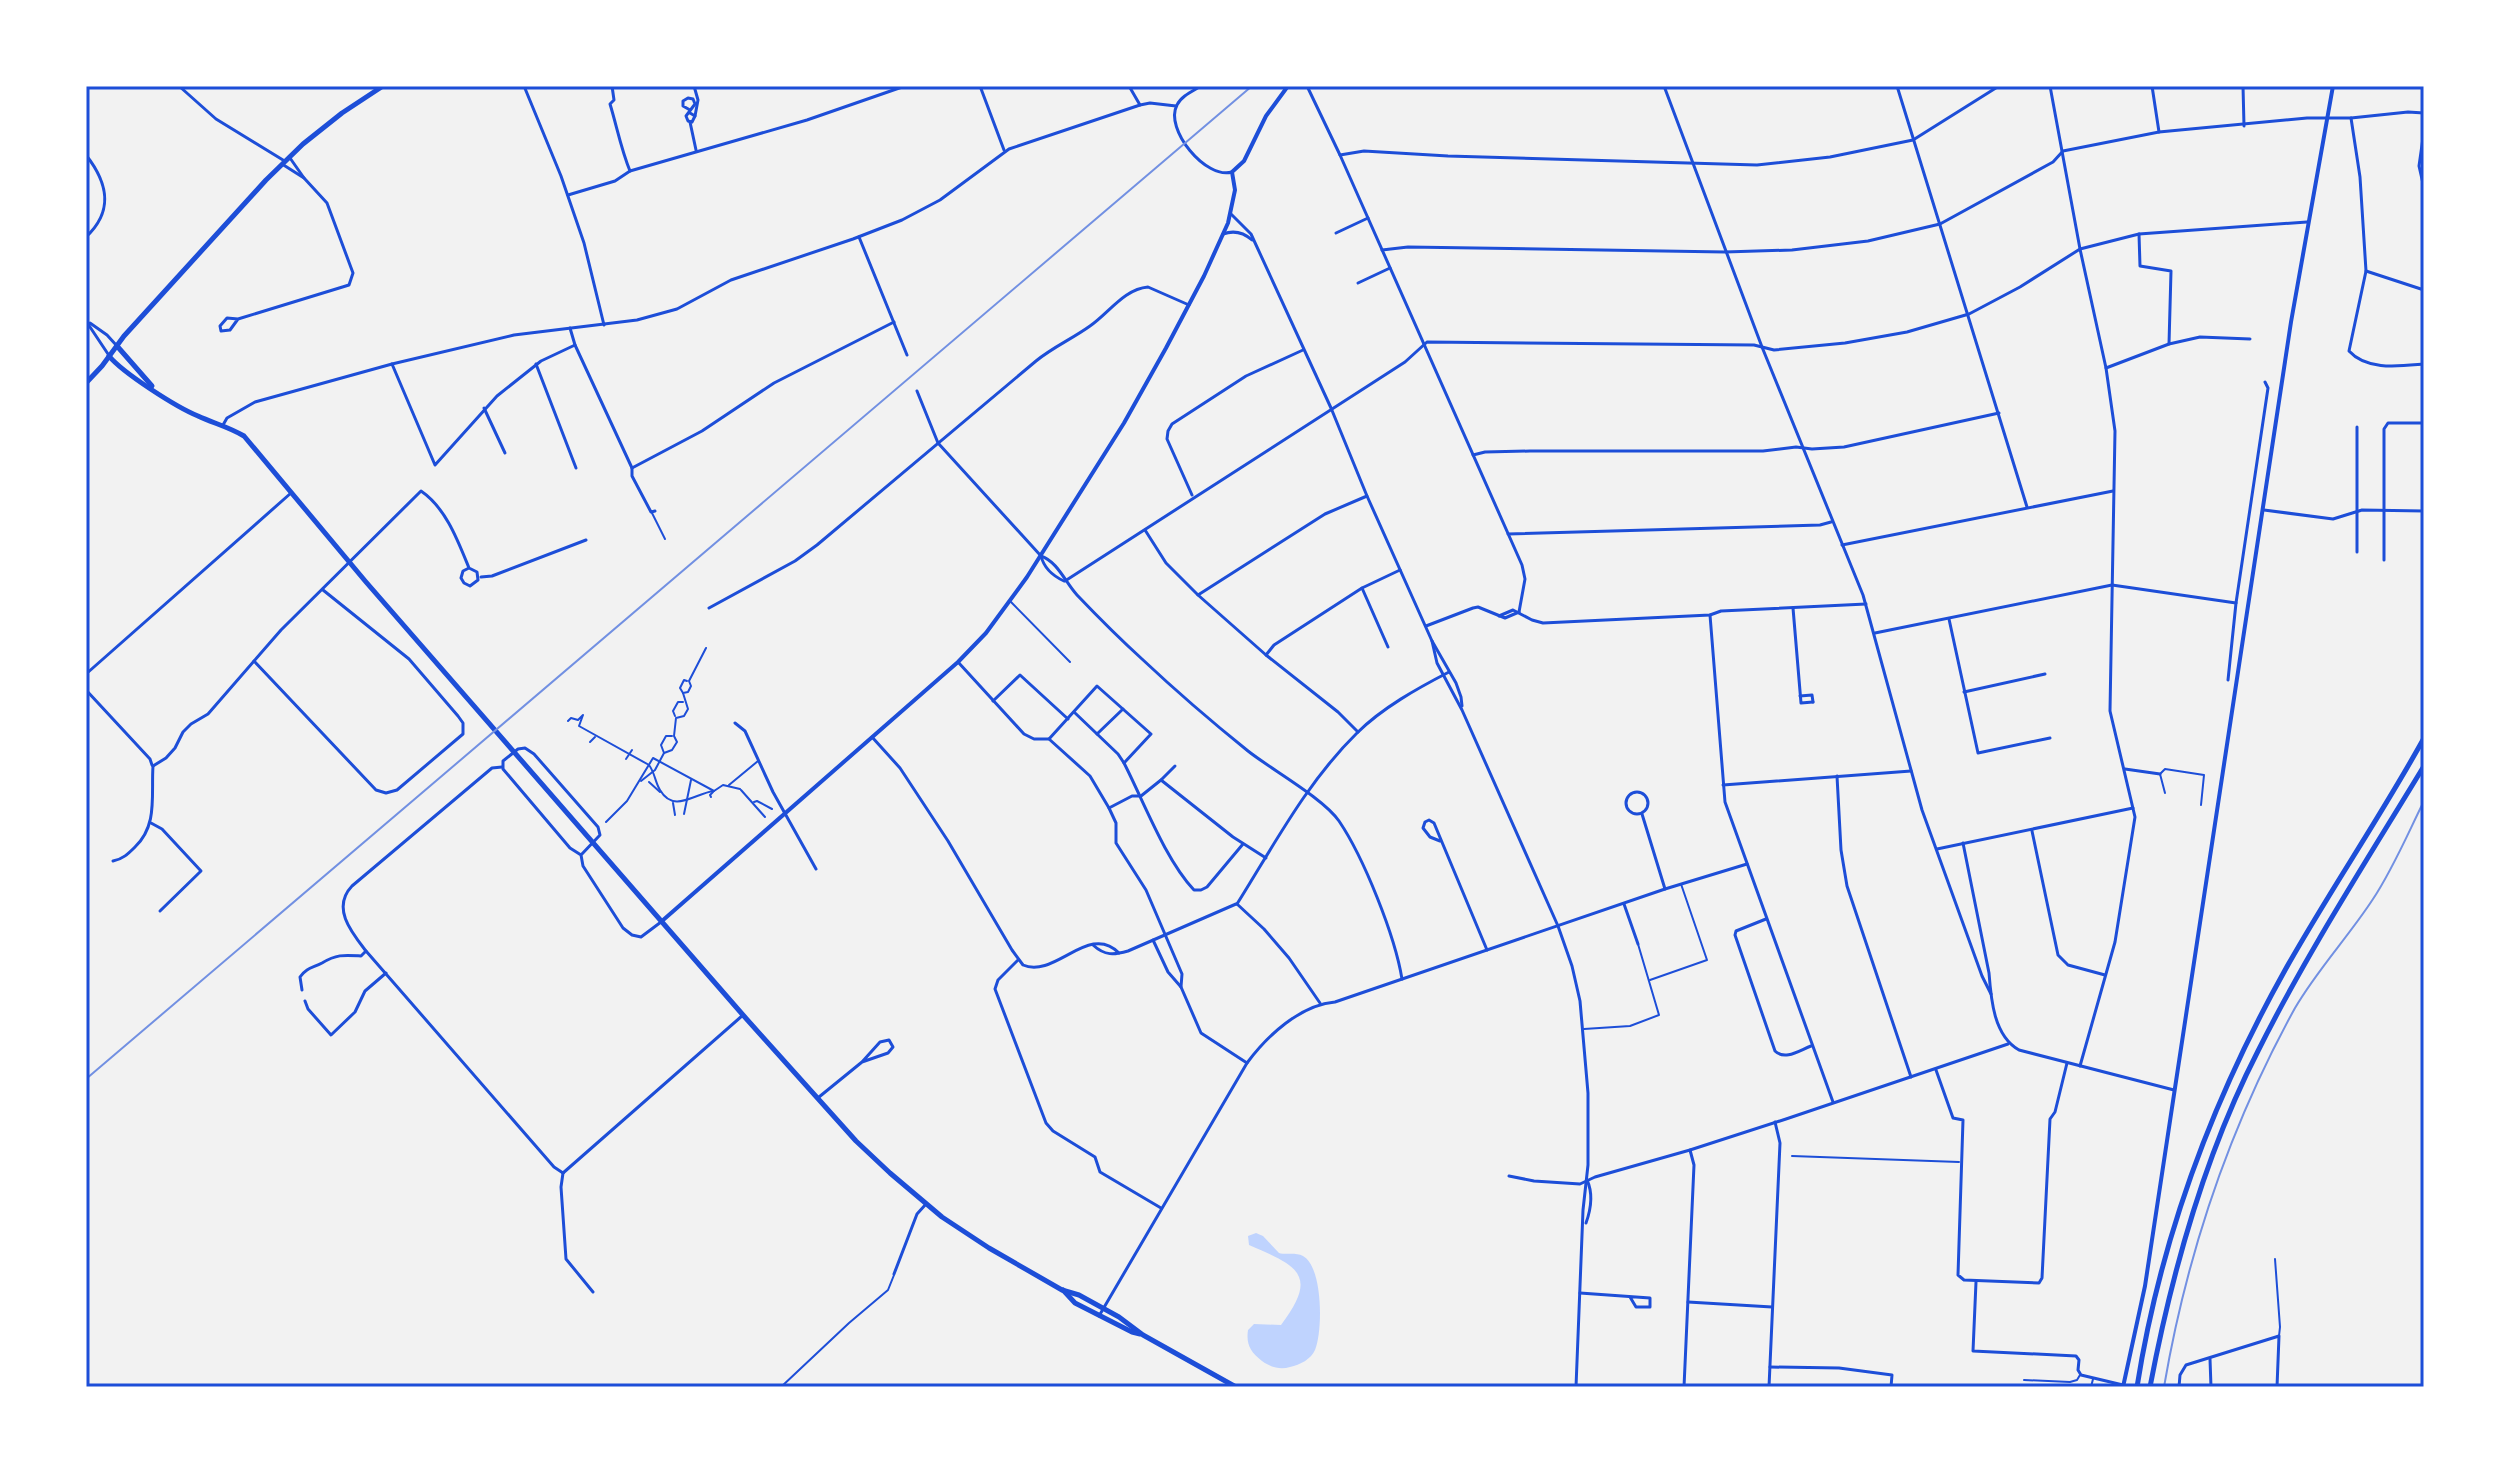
<svg xmlns="http://www.w3.org/2000/svg" width="2510" height="1473" font-family="'Golos Text',sans-serif">
<style>
.water{fill:#bfd3fe}
.lines{fill:none;stroke-linecap:round;stroke-linejoin:round}
.service{stroke:#1d4ed8;stroke-width:2}
.pedestrian{stroke:#1d4ed8;stroke-width:2}
.minor{stroke:#1d4ed8;stroke-width:3}
.tertiary{stroke:#1d4ed8;stroke-width:4}
.secondary{stroke:#1d4ed8;stroke-width:5}
.primary{stroke:#1d4ed8;stroke-width:5}
.rail{stroke:#7290e2;stroke-width:2}
.neatline{fill:none;stroke:#1d4ed8;stroke-width:3}
</style>
<rect width="100%" height="100%" fill="#f2f2f2"/>
<path class="water" d="M1256,1233L1263,1236L1279,1253C1286,1255 1296,1252 1303,1256C1323,1267 1323,1331 1315,1350C1311,1359 1300,1365 1290,1367C1280,1370 1270,1367 1262,1361C1250,1352 1246,1344 1248,1330L1254,1324L1281,1325C1319,1275 1298,1266 1249,1245L1248,1236Z"/>
<g class="lines">
<g class="service">
<path d="M652,513L665,539"/>
<path d="M1011,602L1070,662"/>
<path d="M2165,793L2160,774L2165,769L2204,775L2201,805"/>
<path d="M1650,980L1707,960L1681,884"/>
<path d="M1584,1029L1630,1026L1659,1015L1638,944"/>
<path d="M2275,1259L2280,1327L2279,1336"/>
<path d="M2024,1380L2070,1382L2077,1380L2080,1375"/>
<path d="M781,1387L849,1323L888,1290L894,1275"/>
<path d="M2091,1387L2093,1379"/>
</g>
<g class="pedestrian">
<path d="M683,693L680,688L684,680L687,681"/>
<path d="M675,716L673,711L678,702H683"/>
<path d="M568,721L571,718L578,720L583,715L579,726L649,765C655,773 655,782 660,790C674,814 695,793 714,791"/>
<path d="M590,742L595,737"/>
<path d="M664,753L661,745L666,736H672"/>
<path d="M626,759L632,750"/>
<path d="M641,781L655,770L664,753L672,750L677,742L674,736L676,718L684,716L688,709L683,693L688,692L691,686L689,681L706,648"/>
<path d="M649,782L660,792"/>
<path d="M729,785L758,761"/>
<path d="M741,790L765,817"/>
<path d="M711,797L710,795L713,792"/>
<path d="M754,802L757,801L772,809"/>
<path d="M673,803L675,815"/>
<path d="M684,814L691,780"/>
<path d="M606,822L627,801L653,758L714,791L723,785L740,789"/>
<path d="M1792,1156L1959,1162"/>
</g>
<g class="minor">
<path d="M179,86L216,119L283,160"/>
<path d="M524,86L561,176L584,243L604,325"/>
<path d="M612,86L614,100L610,104C617,127 621,149 630,171"/>
<path d="M694,86L698,100L695,116"/>
<path d="M980,86L1004,150"/>
<path d="M1129,86L1140,105"/>
<path d="M1201,86C1193,91 1181,96 1177,105C1164,129 1206,180 1232,172"/>
<path d="M1307,86L1340,155L1522,565L1525,579L1519,612"/>
<path d="M1664,86L1762,347L1863,595L1922,810L1982,976L1991,994"/>
<path d="M1897,86L2027,507"/>
<path d="M2050,86L2080,249L2106,368L2115,431L2110,711L2135,817L2115,942L2080,1066"/>
<path d="M2152,86L2159,132"/>
<path d="M2243,86L2244,126"/>
<path d="M690,110L683,106V101L688,98L693,99L695,104L686,116L688,121L692,122L695,116L690,113"/>
<path d="M2351,118L2360,177L2366,271L2349,351C2367,371 2400,366 2424,364"/>
<path d="M690,122L696,150"/>
<path d="M2424,131L2419,166L2424,188"/>
<path d="M86,155C108,183 114,211 86,237"/>
<path d="M1340,155L1364,151L1448,156L1757,165L1830,157L1913,140L1999,86"/>
<path d="M290,158L304,178"/>
<path d="M568,195L615,181L630,171L807,120L905,86"/>
<path d="M1231,214L1251,234L1331,408L1367,496L1432,641L1456,683L1461,697L1462,706"/>
<path d="M1336,233L1368,218"/>
<path d="M1223,234C1234,230 1243,232 1252,240"/>
<path d="M2139,234L2140,266L2171,271L2169,344"/>
<path d="M859,237L907,355"/>
<path d="M1382,250L1408,247L1725,252L1792,250L1868,241L1940,224L2053,162L2063,151L2159,132L2307,118H2351L2408,112L2424,113"/>
<path d="M2366,271L2424,290"/>
<path d="M1358,283L1390,268"/>
<path d="M238,319L230,330L221,331L220,326L227,318L238,319L349,285L353,273L327,203L304,178L282,164"/>
<path d="M86,321L108,354"/>
<path d="M90,323L107,335L117,346"/>
<path d="M570,328L575,345L632,468V476L651,512L655,511"/>
<path d="M392,364L435,465L497,396L541,361L575,345"/>
<path d="M536,364L576,468"/>
<path d="M2106,368L2169,344L2200,337L2250,339"/>
<path d="M917,391L938,443L1041,556C1044,568 1053,576 1064,581"/>
<path d="M484,408L505,453"/>
<path d="M223,425L227,418L255,402L392,364L514,335L637,320L677,309L731,280L853,239L902,220L940,200L1009,149L1140,105L1150,103L1176,106"/>
<path d="M2357,427V552"/>
<path d="M1473,455L1485,452L1530,451H1763L1796,447L1812,449L1844,447L1999,413"/>
<path d="M632,468L702,431L774,383L894,322"/>
<path d="M1192,495L1167,439L1168,431L1172,424L1246,376L1303,350"/>
<path d="M2264,510L2333,519L2362,510L2424,511"/>
<path d="M1145,530L1166,563L1198,595L1266,655L1338,712L1358,732"/>
<path d="M1508,534L1820,525L1831,522"/>
<path d="M1842,545L2113,491"/>
<path d="M1041,556C1058,562 1065,582 1077,595C1098,617 1120,639 1142,659C1176,691 1212,722 1248,751C1272,770 1323,798 1339,821C1364,858 1395,936 1402,979"/>
<path d="M2384,560V429L2388,423H2424"/>
<path d="M481,577L492,576L586,540"/>
<path d="M1065,581L1405,362L1427,342L1754,345L1774,350L1845,343L1907,332L1969,314L2020,287L2080,249L2139,234L2307,222"/>
<path d="M1362,588L1388,647"/>
<path d="M1198,595L1325,514L1367,496"/>
<path d="M709,608L795,561L817,545L1036,361C1053,347 1072,339 1090,326C1109,313 1124,289 1148,287L1189,305"/>
<path d="M1793,608L1801,703L1813,702"/>
<path d="M1710,615L1725,802L1833,1102"/>
<path d="M1499,616L1513,610L1532,620L1543,623L1710,615L1721,611L1866,604"/>
<path d="M1949,619L1978,753L2050,738"/>
<path d="M1426,626L1473,608L1478,607L1505,618L1519,612"/>
<path d="M1875,633L2112,585L2236,603"/>
<path d="M1432,641L1437,663L1462,710L1558,926L1572,966L1580,1001L1588,1093V1165L1583,1210L1576,1387"/>
<path d="M1266,655L1274,645L1362,588L1400,570"/>
<path d="M254,661L376,790L386,793L397,790L463,734V723L458,716L409,659L323,590"/>
<path d="M958,662L1024,734L1034,739H1049L1090,776L1109,808L1116,823V843L1146,890L1182,974L1181,987L1201,1033L1247,1063"/>
<path d="M86,674L291,493"/>
<path d="M2228,680L2236,603L2268,388L2265,382"/>
<path d="M86,690L150,759L152,765"/>
<path d="M1964,692L2045,674"/>
<path d="M1800,696L1812,695L1813,702"/>
<path d="M993,701L1020,675L1068,719"/>
<path d="M1074,712L1118,754L1124,763C1144,802 1165,859 1194,890H1201L1207,887L1243,844"/>
<path d="M735,723L745,731L773,792L816,869"/>
<path d="M1097,734L1123,709"/>
<path d="M872,737L900,768L948,841L1012,950L1023,965C1055,979 1089,922 1119,953"/>
<path d="M1049,739L1097,686L1151,734L1124,763"/>
<path d="M153,766L166,758L175,748L183,732L191,724L208,714L281,630L421,491C446,508 458,541 469,568L477,572L478,580L470,586L464,583L461,578L463,571L469,568"/>
<path d="M502,767L492,768L352,886C331,908 352,933 366,951L554,1167L563,1173"/>
<path d="M2125,769L2160,774"/>
<path d="M1837,776L1841,850L1847,886L1911,1077"/>
<path d="M1161,780L1175,766"/>
<path d="M1723,785L1911,771"/>
<circle cx="1637" cy="803" r="11"/>
<path d="M1109,808L1132,796H1141L1161,780L1233,837L1266,858"/>
<path d="M1642,814L1665,889"/>
<path d="M151,823L162,829L201,871L160,911"/>
<path d="M2032,831L2058,955L2068,965L2105,975"/>
<path d="M1440,841L1430,837L1423,828L1425,822L1429,820L1434,823L1487,950"/>
<path d="M1963,843L1989,973C1991,1000 1994,1036 2019,1050L2174,1090"/>
<path d="M1937,849L2133,808"/>
<path d="M581,855L600,835L598,827L534,754L525,748L518,749L503,761V769L570,848L581,855L583,866L623,928L632,935L641,937L661,922"/>
<path d="M113,861C123,859 128,854 135,847C158,825 151,796 153,766"/>
<path d="M1237,904C1274,845 1307,782 1357,733C1382,708 1418,688 1449,672"/>
<path d="M1237,904L1264,929L1289,958L1320,1003"/>
<path d="M1624,904L1638,944"/>
<path d="M1766,919L1736,931L1735,935L1775,1051C1785,1061 1800,1050 1811,1046"/>
<path d="M1153,940L1168,972L1181,987"/>
<path d="M1093,945C1105,956 1114,955 1128,951L1236,904"/>
<path d="M1018,960L998,980L995,989L1046,1123L1053,1131L1095,1157L1100,1172L1161,1208"/>
<path d="M302,990L300,977C307,967 313,968 322,963C337,954 344,955 361,956L366,951"/>
<path d="M305,1001L308,1009L331,1035L355,1012L365,991L386,973"/>
<path d="M1936,1070L1953,1118L1963,1120L1958,1275L1964,1280L2039,1283L2042,1278L2050,1119L2055,1112L2067,1063"/>
<path d="M819,1097L862,1062L880,1042L889,1040L893,1047L888,1053L862,1062"/>
<path d="M563,1173L743,1015"/>
<path d="M563,1173L561,1187L566,1259L593,1292"/>
<path d="M1509,1176L1534,1181L1580,1184L1595,1177L1690,1150L1786,1119L2008,1044"/>
<path d="M1586,1223C1591,1209 1593,1193 1587,1180"/>
<path d="M894,1274L917,1214L926,1204"/>
<path d="M1976,1282L1973,1351L2076,1356L2079,1360L2078,1370L2081,1375L2123,1385"/>
<path d="M1580,1293L1650,1298V1307H1636L1630,1297"/>
<path d="M1688,1302L1772,1307"/>
<path d="M1099,1316L1247,1063C1267,1036 1300,1005 1335,1002L1665,889L1747,864"/>
<path d="M2210,1359L2211,1387"/>
<path d="M1770,1367L1839,1368L1892,1375L1891,1387"/>
<path d="M1684,1387L1694,1165L1690,1150"/>
<path d="M1769,1387L1780,1143L1775,1122"/>
<path d="M2179,1387L2180,1375L2186,1365L2279,1336L2277,1387"/>
</g>
<g class="tertiary">
<path d="M662,921L958,662L986,633L1027,577L1124,423L1166,348L1204,276L1228,223L1235,190L1232,172L1244,161L1266,116L1288,86"/>
<path d="M2123,1387L2145,1286L2291,322L2333,86"/>
</g>
<g class="secondary">
<path d="M117,346L152,386"/>
<path d="M109,356C123,373 176,407 198,416C213,423 229,427 244,436L366,582L743,1015L856,1141L890,1173L942,1217L989,1248L1062,1290L1079,1295L1119,1317L1143,1335L1236,1387"/>
<path d="M86,383L102,366L124,336L266,180L303,144L342,113L383,86"/>
<path d="M1063,1290L1075,1303L1132,1332L1140,1334"/>
</g>
<g class="primary">
<path d="M2137,1387C2160,1241 2212,1101 2284,972C2328,893 2380,818 2424,738"/>
<path d="M2150,1387C2172,1271 2204,1156 2258,1051C2307,953 2367,860 2424,766"/>
</g>
<g class="rail">
<path d="M86,1079L1252,86"/>
<path d="M2164,1387C2187,1252 2229,1128 2295,1008C2317,970 2349,936 2373,899C2393,869 2408,833 2424,801"/>
</g>
</g>
<rect width="2510" height="1473" fill="none" stroke="#ffffff" stroke-width="176"/>
<rect x="88" y="88" width="2334" height="1297" class="neatline"/>
</svg>
